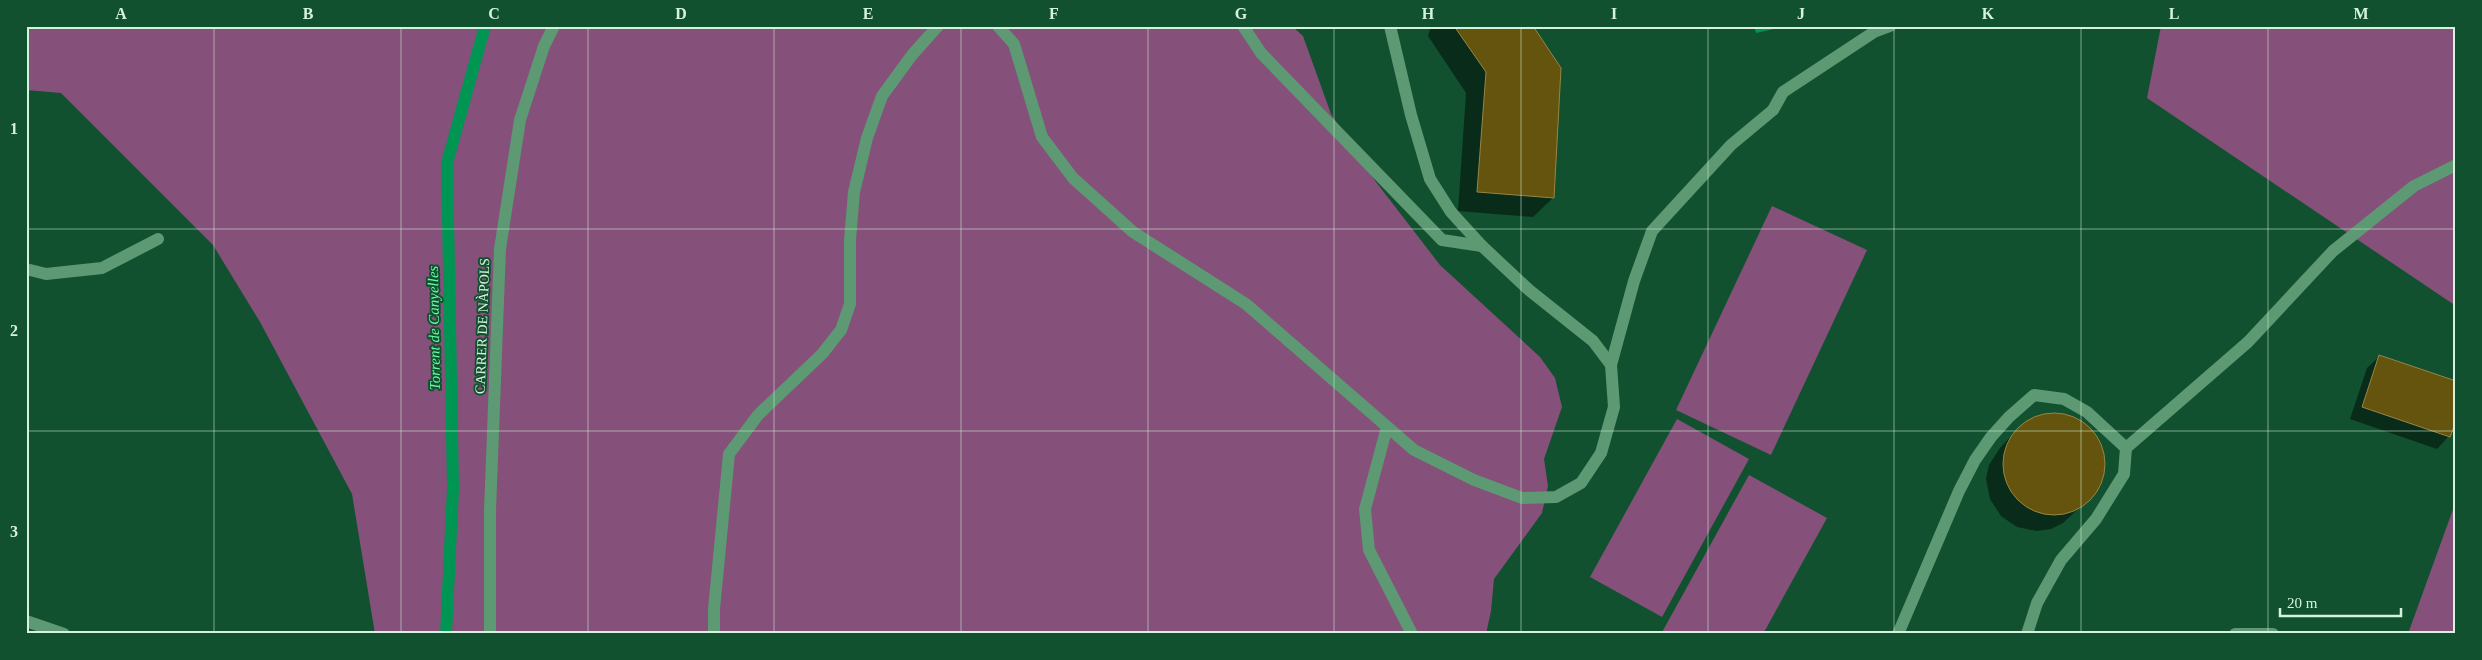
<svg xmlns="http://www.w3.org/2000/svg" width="2482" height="660" font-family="Georgia,serif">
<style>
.green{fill:#85507a}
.water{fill:#019554}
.shadow{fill:#0007}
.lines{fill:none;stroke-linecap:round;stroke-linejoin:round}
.stream{stroke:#019554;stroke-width:12}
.building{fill:#64540d;stroke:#978646}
.minor{stroke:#5d9972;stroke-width:12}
.grid{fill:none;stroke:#d4f2dd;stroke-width:1;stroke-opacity:0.55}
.labels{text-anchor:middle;stroke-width:4;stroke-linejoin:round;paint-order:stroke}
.street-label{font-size:14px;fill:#d4f2dd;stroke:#11512f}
.water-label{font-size:15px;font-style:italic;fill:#68fda6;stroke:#11512f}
.neatline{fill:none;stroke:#d4f2dd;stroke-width:2}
.grid-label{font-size:16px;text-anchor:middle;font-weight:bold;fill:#d4f2dd}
</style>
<rect width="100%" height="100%" fill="#11512f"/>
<g class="green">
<path d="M26,26H1292L1303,36L1331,114L1376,182L1440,265L1540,357L1555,378L1562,407L1544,459L1548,486L1542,513L1494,579L1491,611L1486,634H375L352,494L260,322L213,245L61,93L26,90Z"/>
<path d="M2161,26H2456V306L2147,98Z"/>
<path d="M1772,206L1867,250L1771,455L1676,410Z"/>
<path d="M1677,419L1749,459L1662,617L1590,577Z"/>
<path d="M1749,475L1827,518L1763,634H1661Z"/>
<path d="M2456,501V634H2406L2409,631Z"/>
</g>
<path class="water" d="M1754,26H1786L1756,33Z"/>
<g class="shadow">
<path d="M1431,26H1531L1553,198L1533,217L1458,211L1466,93L1428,36Z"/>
<path d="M2380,356L2449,436L2437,449L2350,419L2367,368Z"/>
<path d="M2053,413L2073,418L2090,429L2101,446L2104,466L2099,486L2091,497L2063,523L2051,529L2037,531L2017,527L2001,516L1990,499L1986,479L1989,465L2000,448L2017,430L2033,418Z"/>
</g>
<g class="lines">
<path class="stream" d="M446,634L453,488L447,163L485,26"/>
</g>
<g class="building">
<path d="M1454,26H1533L1561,68L1554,198L1477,192L1486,72Z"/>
<path d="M2379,355L2456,381V421L2450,437L2362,407Z"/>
<circle cx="2054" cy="464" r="51"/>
</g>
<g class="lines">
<g class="minor">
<path d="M998,26L1014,44L1042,137L1073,178L1133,232L1246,304L1414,450L1474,480L1522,498L1556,497L1581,483L1601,453L1614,407L1611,365L1593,341L1529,290L1482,246L1451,212L1430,179L1411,115L1390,26"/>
<path d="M1243,26L1261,53L1442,240L1482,246"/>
<path d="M26,269L46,274L102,268L158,239"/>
<path d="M1611,365L1634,281L1652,231L1731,145L1773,110L1783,92L1874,32L1890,26"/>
<path d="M1387,427L1365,509L1369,550L1412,634"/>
<path d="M2126,448L2248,342L2333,251L2414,186L2456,165"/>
<path d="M26,621L64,634"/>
<path d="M490,634V511L500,249L520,120L544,46L554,26"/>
<path d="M714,634V609L729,454L758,415L822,354L841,330L850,304V240L854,192L867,138L882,96L912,55L938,26"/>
<path d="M1898,634L1959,491L1975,460L1991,437L2009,417L2034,395L2064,399L2087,412L2126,448L2124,474L2096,519L2061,560L2037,603L2027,634"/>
<path d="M2235,634H2273"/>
</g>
</g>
<path class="grid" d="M214,26V634M401,26V634M588,26V634M774,26V634M961,26V634M1148,26V634M1334,26V634M1521,26V634M1708,26V634M1894,26V634M2081,26V634M2268,26V634M26,229H2456M26,431H2456"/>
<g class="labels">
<g class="street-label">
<text transform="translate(482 326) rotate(-88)" y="5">CARRER DE NÀPOLS</text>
</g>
<g class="water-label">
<text transform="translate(434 328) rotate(-91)" y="5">Torrent de Canyelles</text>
</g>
</g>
<rect width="2482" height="660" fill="none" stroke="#11512f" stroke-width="55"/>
<path d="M2280 608v8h121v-8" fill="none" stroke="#d4f2dd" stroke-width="2.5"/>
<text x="2287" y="608" font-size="15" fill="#d4f2dd" stroke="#11512f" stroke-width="4" paint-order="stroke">20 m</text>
<rect x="28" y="28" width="2426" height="604" class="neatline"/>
<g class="grid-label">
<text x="121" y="19">A</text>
<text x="308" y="19">B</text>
<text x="494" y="19">C</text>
<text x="681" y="19">D</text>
<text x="868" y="19">E</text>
<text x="1054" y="19">F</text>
<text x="1241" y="19">G</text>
<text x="1428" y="19">H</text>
<text x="1614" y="19">I</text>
<text x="1801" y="19">J</text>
<text x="1988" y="19">K</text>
<text x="2174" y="19">L</text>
<text x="2361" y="19">M</text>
<text x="14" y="134">1</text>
<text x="14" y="336">2</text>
<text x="14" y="537">3</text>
</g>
</svg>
